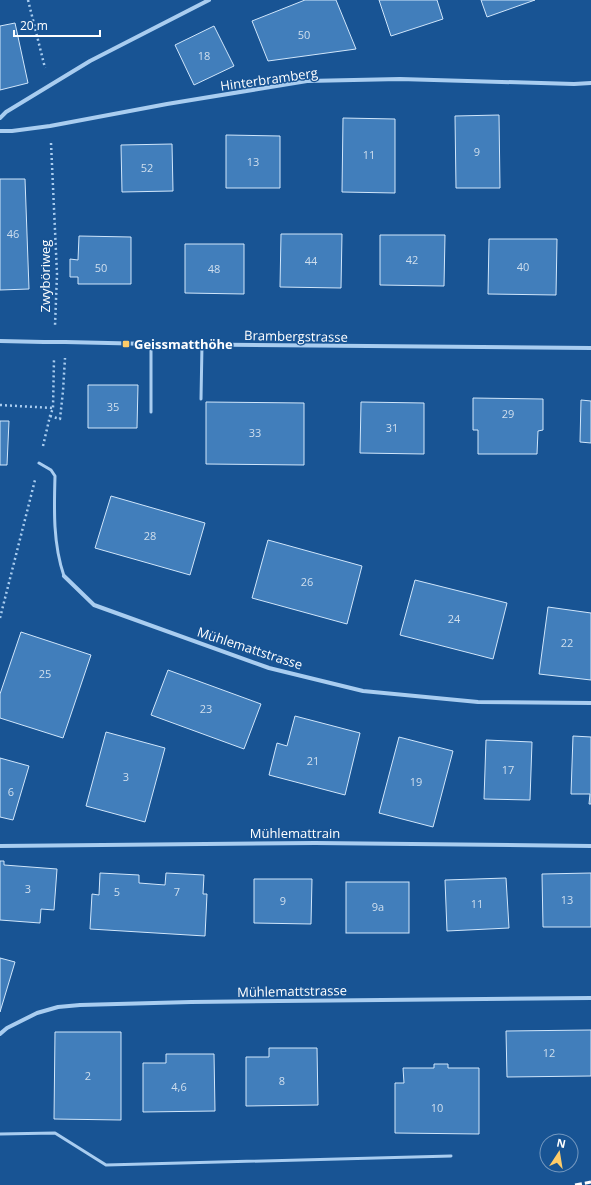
<svg xmlns="http://www.w3.org/2000/svg" width="591" height="1185" font-family="'Open Sans',sans-serif">
<style>
.building{fill:#417ebb;stroke:#d0e6fb}
.lines{fill:none;stroke-linecap:round;stroke-linejoin:round}
.path{stroke:#a9cdf0;stroke-width:2.5;stroke-dasharray:2 3;stroke-linecap:butt}
.lane{stroke:#a9cdf0;stroke-width:3}
.street{stroke:#a9cdf0;stroke-width:4}
.rail{stroke:#fff;stroke-width:3;stroke-dasharray:7 3;stroke-linecap:butt}
.street-bridge{stroke:#a9cdf0;stroke-width:4}
.poi-dot{fill:#ffcc68;stroke:#185494;stroke-width:1.5}
.labels{text-anchor:middle;stroke-width:3;stroke-linejoin:round;paint-order:stroke}
.number-label{font-size:11px;fill:#d0dfee}
.street-label{font-size:13px;fill:#fff;stroke:#185494}
.poi-label{font-size:13px;font-weight:bold;fill:#fff;stroke:#185494;text-anchor:start}
</style>
<rect width="100%" height="100%" fill="#185494"/>
<g class="building">
<path d="M305,0H336L356,49L268,61L252,21Z"/>
<path d="M379,0H437L443,19L391,36Z"/>
<path d="M481,0H535L487,17Z"/>
<path d="M15,23L28,83L0,90V26Z"/>
<path d="M214,26L234,66L194,85L175,45Z"/>
<path d="M499,115L500,188H456L455,116Z"/>
<path d="M343,118L395,119V193L342,192Z"/>
<path d="M226,135L280,136V188H226Z"/>
<path d="M172,144L173,191L122,192L121,145Z"/>
<path d="M0,179H25L29,289L0,290Z"/>
<path d="M281,234H342L341,288L280,287Z"/>
<path d="M380,235H445L444,286L380,285Z"/>
<path d="M79,236L131,237V284H78V277H70V259L78,260Z"/>
<path d="M489,239H557L556,295L488,294Z"/>
<path d="M185,244H244V294L185,293Z"/>
<path d="M88,385H138L137,428H88Z"/>
<path d="M473,398L543,399V430L538,431L537,454H478V430H473Z"/>
<path d="M581,400L591,401V443L580,442Z"/>
<path d="M206,402L304,403V465L206,464Z"/>
<path d="M361,402L424,403V454L360,453Z"/>
<path d="M0,421H9L7,465H0Z"/>
<path d="M111,496L205,523L190,575L95,548Z"/>
<path d="M268,540L362,566L347,624L252,598Z"/>
<path d="M415,580L507,603L493,659L400,635Z"/>
<path d="M548,607L591,613V680L539,674Z"/>
<path d="M21,632L91,655L63,738L0,718V694Z"/>
<path d="M168,670L261,704L244,749L151,715Z"/>
<path d="M295,716L360,733L345,795L269,775L277,743L287,746Z"/>
<path d="M106,732L165,748L145,822L86,806Z"/>
<path d="M573,736L591,737V804H589L590,794H571Z"/>
<path d="M399,737L453,751L433,827L379,813Z"/>
<path d="M486,740L532,742L530,800L484,799Z"/>
<path d="M0,758L29,766L13,820L0,817Z"/>
<path d="M0,861H4V865L57,869L54,910L41,909L40,923L0,920Z"/>
<path d="M100,873L139,875V883L165,885L166,873L204,875L203,894H207L205,936L90,929L92,894L99,895Z"/>
<path d="M591,873V927H543L542,874Z"/>
<path d="M506,878L509,928L447,931L445,880Z"/>
<path d="M254,879H312L311,924L254,923Z"/>
<rect x="346" y="882" width="63" height="51"/>
<path d="M0,958L15,962L0,1012Z"/>
<path d="M591,1030V1076L507,1077L506,1031Z"/>
<path d="M55,1032H121V1120L54,1119Z"/>
<path d="M269,1048H317L318,1105L246,1106V1057H269Z"/>
<path d="M166,1054H214L215,1111L143,1112V1063H166Z"/>
<path d="M434,1064H448V1068H479V1134L395,1133V1083H404L403,1068H434Z"/>
</g>
<g class="lines">
<g class="path">
<path d="M28,0L45,68"/>
<path d="M51,143L57,274L55,326"/>
<path d="M0,405L53,408"/>
<path d="M50,416L60,419L63,391L65,358"/>
<path d="M43,446L50,416L53,408L54,359"/>
<path d="M0,618L35,480"/>
</g>
<g class="lane">
<path d="M151,344V412"/>
<path d="M201,399L202,345"/>
<path d="M39,463L51,470L55,476C54,510 53,544 64,576"/>
<path d="M0,1134L55,1133L106,1165L451,1156"/>
</g>
<g class="street">
<path d="M0,118L6,112L90,61L209,0"/>
<path d="M0,131H12L50,126L167,104L307,81L400,79L574,84L591,83"/>
<path d="M0,341L44,342"/>
<path d="M65,342L151,344L591,348"/>
<path d="M64,576L94,605L269,668L363,691L478,702L591,703"/>
<path d="M0,846L315,843L591,846"/>
<path d="M0,1034L7,1028L37,1013L58,1007L80,1005L191,1002L591,998"/>
</g>
<path class="rail" d="M575,1185L591,1182"/>
<path class="street-bridge" d="M44,342H65"/>
</g>
<rect class="poi-dot" x="122" y="340" width="8" height="8" rx="2"/>
<g class="labels">
<g class="number-label">
<text x="304" y="39">50</text>
<text x="204" y="60">18</text>
<text x="477" y="156">9</text>
<text x="369" y="159">11</text>
<text x="253" y="166">13</text>
<text x="147" y="172">52</text>
<text x="13" y="238">46</text>
<text x="412" y="264">42</text>
<text x="311" y="265">44</text>
<text x="523" y="271">40</text>
<text x="101" y="272">50</text>
<text x="214" y="273">48</text>
<text x="113" y="411">35</text>
<text x="508" y="418">29</text>
<text x="392" y="432">31</text>
<text x="255" y="437">33</text>
<text x="150" y="540">28</text>
<text x="307" y="586">26</text>
<text x="454" y="623">24</text>
<text x="567" y="647">22</text>
<text x="45" y="678">25</text>
<text x="206" y="713">23</text>
<text x="313" y="765">21</text>
<text x="508" y="774">17</text>
<text x="126" y="781">3</text>
<text x="416" y="786">19</text>
<text x="11" y="796">6</text>
<text x="28" y="893">3</text>
<text x="117" y="896">5</text>
<text x="177" y="896">7</text>
<text x="567" y="904">13</text>
<text x="283" y="905">9</text>
<text x="477" y="908">11</text>
<text x="378" y="911">9a</text>
<text x="549" y="1057">12</text>
<text x="88" y="1080">2</text>
<text x="282" y="1085">8</text>
<text x="179" y="1091">4,6</text>
<text x="437" y="1112">10</text>
</g>
<g class="street-label">
<text transform="translate(269 79) rotate(-8)" y="5">Hinterbramberg</text>
<text transform="translate(45 276) rotate(-90)" y="5">Zwyböriweg</text>
<text transform="translate(296 336) rotate(1)" y="5">Brambergstrasse</text>
<text transform="translate(250 648) rotate(18)" y="5">Mühlemattstrasse</text>
<text x="295" y="838">Mühlemattrain</text>
<text transform="translate(292 991) rotate(-1)" y="5">Mühlemattstrasse</text>
</g>
<g class="poi-label">
<text x="134" y="349">Geissmatthöhe</text>
</g>
</g>
<g transform="translate(559 1153) rotate(12)"><circle r="19" fill="#185494" stroke="#7498bf"/>
<path d="M0-3L7 15L0 10L-7 15Z" fill="#ffcc68"/>
<text y="-6" font-size="11" font-weight="bold" text-anchor="middle" fill="#ffffff">N</text>
</g>
<path d="M14 30v6h86v-6" fill="none" stroke="#ffffff" stroke-width="2"/>
<text x="20" y="30" font-size="12" fill="#ffffff" stroke="#185494" stroke-width="3" paint-order="stroke">20 m</text>
</svg>
